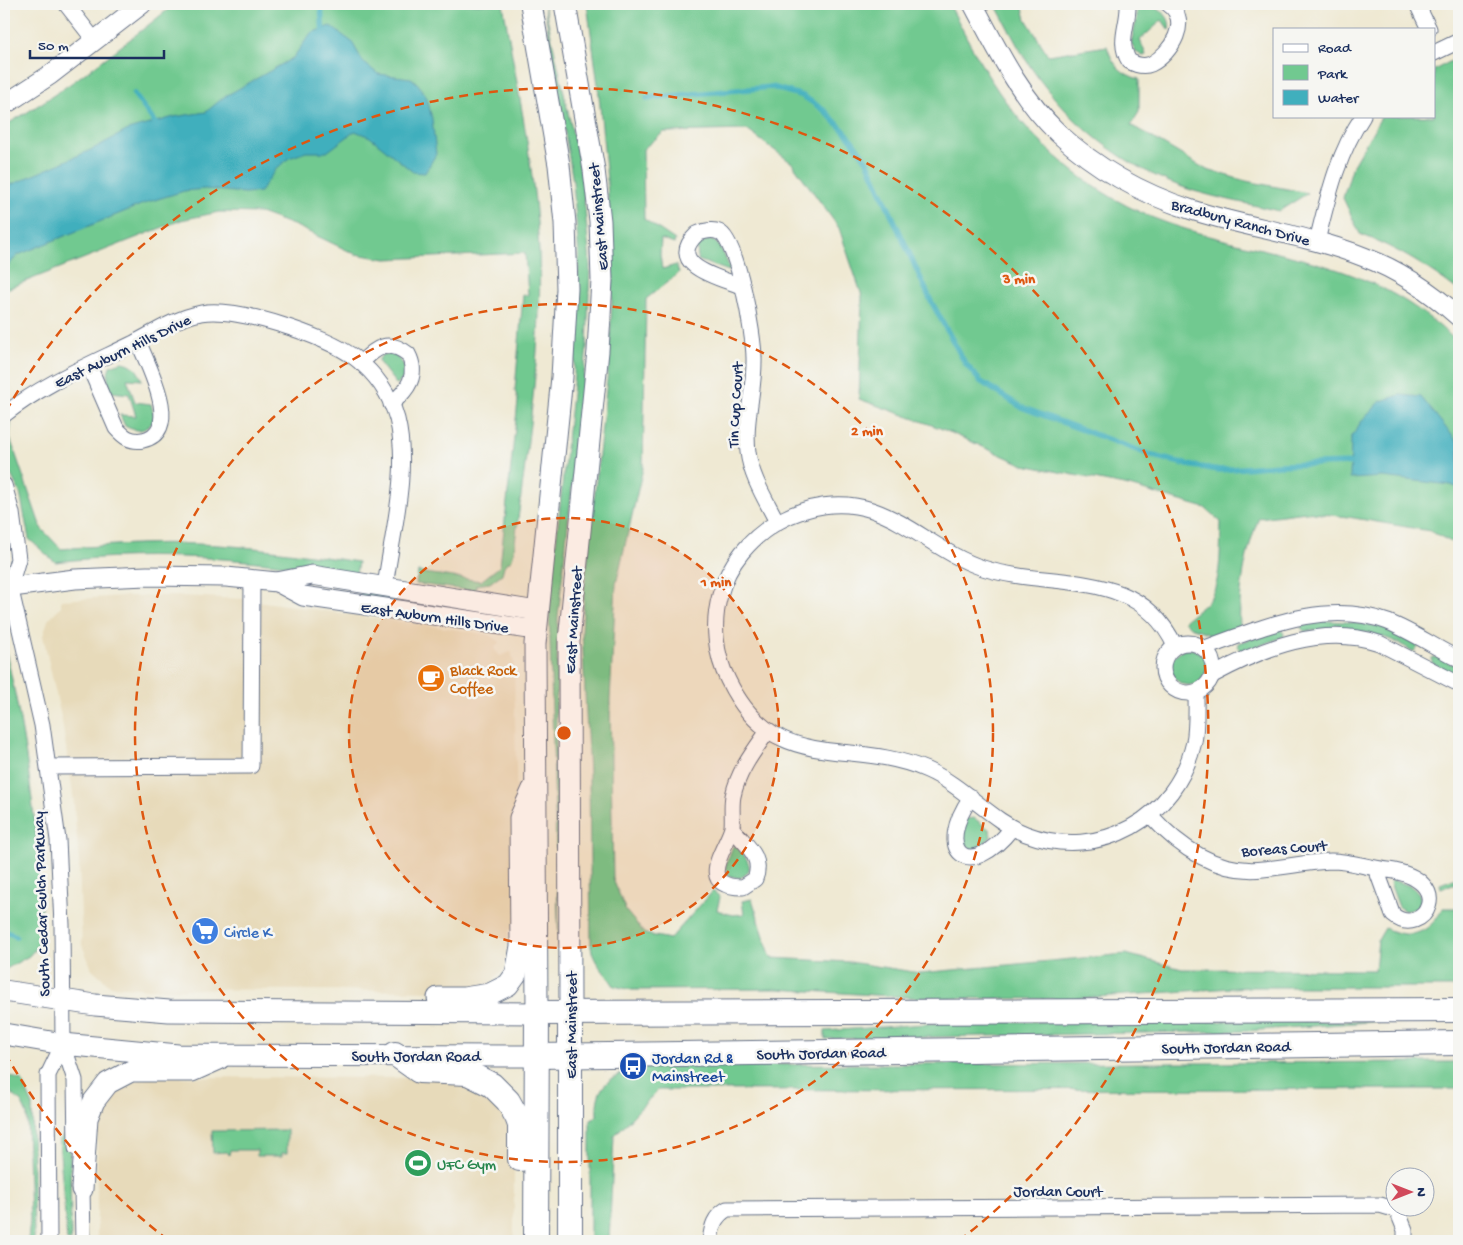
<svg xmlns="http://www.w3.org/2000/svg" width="1463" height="1245" font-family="'Gochi Hand',sans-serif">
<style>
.built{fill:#e7daba}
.green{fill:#71c990;stroke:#467c77}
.water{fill:#40afbd;stroke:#2e6f8e}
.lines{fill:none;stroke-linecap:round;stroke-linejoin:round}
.stream{stroke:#40afbd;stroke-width:5.5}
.minor-casing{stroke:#657087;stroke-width:17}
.tertiary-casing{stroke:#657087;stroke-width:21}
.secondary-casing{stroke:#657087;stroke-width:23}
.primary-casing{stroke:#657087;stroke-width:26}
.minor{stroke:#fff;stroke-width:15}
.tertiary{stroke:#fff;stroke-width:19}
.secondary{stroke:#fff;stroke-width:21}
.primary{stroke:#fff;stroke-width:24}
.ring{fill:none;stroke:#de5710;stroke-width:2.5;stroke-dasharray:9 6}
.labels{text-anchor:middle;stroke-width:5;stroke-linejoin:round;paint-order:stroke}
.street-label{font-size:16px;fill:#1b2f5e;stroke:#f6f6f2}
.food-label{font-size:16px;fill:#c56008;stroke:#f6f6f2;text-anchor:start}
.shop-label{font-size:16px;fill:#366cbe;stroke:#f6f6f2;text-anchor:start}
.transit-label{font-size:16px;fill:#164399;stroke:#f6f6f2;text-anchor:start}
.leisure-label{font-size:16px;fill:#27864d;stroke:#f6f6f2;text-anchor:start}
.centre{fill:#de5710;stroke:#f6f6f2;stroke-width:2.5}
.ring-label{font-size:15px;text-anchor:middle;font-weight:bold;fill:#de5710;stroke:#f6f6f2;stroke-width:5;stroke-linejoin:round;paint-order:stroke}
</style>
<rect width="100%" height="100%" fill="#f6f6f2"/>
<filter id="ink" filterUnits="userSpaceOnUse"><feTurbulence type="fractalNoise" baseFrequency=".02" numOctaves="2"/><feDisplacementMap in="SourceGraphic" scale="10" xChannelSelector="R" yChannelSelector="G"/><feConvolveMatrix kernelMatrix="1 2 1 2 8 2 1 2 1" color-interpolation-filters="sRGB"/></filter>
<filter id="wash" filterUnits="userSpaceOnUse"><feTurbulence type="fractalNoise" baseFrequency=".0096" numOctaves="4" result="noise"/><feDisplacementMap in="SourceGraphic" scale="20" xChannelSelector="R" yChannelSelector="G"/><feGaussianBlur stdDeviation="1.12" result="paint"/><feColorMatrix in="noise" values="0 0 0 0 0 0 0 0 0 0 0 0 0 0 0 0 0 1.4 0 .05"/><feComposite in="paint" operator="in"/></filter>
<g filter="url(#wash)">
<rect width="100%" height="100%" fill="#efe9d3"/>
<g class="built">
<path d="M125,596H182L243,599L461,630L489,635L499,642L494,649L500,656L511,652L514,663L519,923L509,931L505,969L496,976L491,986L450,991L150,989L111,986L92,969L82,945L79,862L73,794L62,721L43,636L48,620L61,606V600Z"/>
<path d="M149,1077L455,1078L500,1103L514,1141V1241H97V1130L108,1105L122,1086Z"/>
</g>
<g class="green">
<path d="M175,4H503C517,86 535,168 539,252C543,351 526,452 514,551L512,559L504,566L502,574L490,583L476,585L475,591L416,584L418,572L481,581L500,566L518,401L515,390L523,295H528L525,253L386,259L355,254L296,226L260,213L219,212L181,220L4,290V126C66,91 119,48 175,4Z"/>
<path d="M544,4L577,152L583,187L590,264L587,347L558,617L556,729L559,947L549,609L574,375L579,256L573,182Z"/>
<path d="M587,4H949C963,29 975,56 991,80C1031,144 1095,198 1167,223C1277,261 1370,255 1459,344V546L1430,531L1348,517L1306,512L1259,518C1246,548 1238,594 1240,627L1209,637L1208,633L1190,627L1184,621C1193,613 1204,607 1211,597C1222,578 1220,543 1221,522L1205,508L1129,486L1024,465L940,428L859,399L862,296L839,228L792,163L747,130L664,132L643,149L644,219L675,240L674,244L661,239L660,255L662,269L676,265L679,273L646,299L643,468L616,584L610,700L613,879L626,911L645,934L670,939L713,891L720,897L717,910L732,915L744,914L742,901L752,899L771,958L850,962L920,973L1126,954L1182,969L1375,970L1378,940L1385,928C1411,941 1430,933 1443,908H1458L1456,883L1441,888L1440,884L1459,877V987H1248L1066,999L923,998L776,989L632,990L614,986C605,971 594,965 591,947L589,774L582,632L584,593L609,362L613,279L607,180L598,85Z"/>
<path d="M995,4H1022L1026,19L1048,55L1107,46C1112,64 1121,74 1139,79V112L1131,125L1207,170L1246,181L1308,193L1279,211C1250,204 1221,199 1194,191C1124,169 1065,121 1026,60C1015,42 1005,22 995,4Z"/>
<path d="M1137,4C1151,4 1173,12 1169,30L1162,20L1140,40L1146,55L1143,56L1136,52L1131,43L1137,18Z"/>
<path d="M1459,57V291C1429,268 1397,248 1360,234L1343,198L1353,165L1380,119L1382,116H1434V70Z"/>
<path d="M707,240C721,239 724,257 730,268L729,271L698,260L697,246Z"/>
<path d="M389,354L396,356L404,365L403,378L399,383L396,384L378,361L382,355Z"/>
<path d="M122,362C133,363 138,370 142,380L127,379L135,402L151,404L154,415L153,422C144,432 136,432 125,426L120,415L136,416L129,394L111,392C107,383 107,375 110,366Z"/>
<path d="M11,424L10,438L41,528L61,549C107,545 153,542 198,544C252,546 305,554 358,562L356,575C256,559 156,550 55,562L29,539L20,493L4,461V430Z"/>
<path d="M363,591L491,611V615L358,596Z"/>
<path d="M1317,621C1343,621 1402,623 1418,647L1415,651H1412C1375,627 1345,630 1304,631L1301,628L1302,625Z"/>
<path d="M1279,629L1284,633L1283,637L1242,652L1238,648L1239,643Z"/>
<path d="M4,643C27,741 40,839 42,941L29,956L6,969L4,968Z"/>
<circle cx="1189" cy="667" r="18"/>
<path d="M1437,657L1459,667V677L1432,663V658Z"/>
<path d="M974,818L990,830L991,837L979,848L970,849L963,842L962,832L966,819Z"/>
<path d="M733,846H736C745,856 759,871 739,878L730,876L725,867Z"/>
<path d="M1392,880C1405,884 1428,889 1418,908L1405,911L1399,907L1390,883Z"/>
<path d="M1382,1021L1246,1031L825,1039V1031L954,1022Z"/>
<path d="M4,1061L9,1064L8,1075L22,1081L32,1103L34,1241H28L30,1220L27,1114L22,1103L4,1086Z"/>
<path d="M1459,1062V1089L658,1090L614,1136L609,1241H590V1121L597,1116C595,1081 612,1079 639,1065Z"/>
<path d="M287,1130V1153H282V1156H257V1150H230L229,1155L226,1152L213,1153L212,1131Z"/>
<path d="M64,1135L70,1138L71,1241H67L59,1140Z"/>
</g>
<g class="water">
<path d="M330,26L352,42L363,62L378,74L411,78L418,84L427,98L432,119L436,154L425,173L413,172L370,137L355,131L327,152H306L289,158L276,169L260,192L244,193L205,189L184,191L148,202L18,255L4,270V188L93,149L128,130L174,117L206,112L224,97L293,58L311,33Z"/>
<path d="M1400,395L1421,397L1459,444V488L1451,485L1383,477L1350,479L1351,438L1361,422L1381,401Z"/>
</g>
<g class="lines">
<g class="stream">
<path d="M321,4L323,37"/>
<path d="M134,94L158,127"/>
<path d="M647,98L772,87L803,96L825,111L848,135L867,161L931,301L965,363L980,381L1021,407L1153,456L1193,466L1220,470L1279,465L1356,463"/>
<path d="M4,931L16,936"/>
</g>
</g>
</g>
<g filter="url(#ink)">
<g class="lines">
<g class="minor-casing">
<g id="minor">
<path d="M66,4L95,41"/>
<path d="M1128,4C1129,25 1117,41 1129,61C1136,65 1144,67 1151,64C1171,54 1192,20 1168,4"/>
<path d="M1417,4L1429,29"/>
<path d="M1434,53L1459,41"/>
<path d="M1317,241C1328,197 1337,155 1363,116"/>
<path d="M741,286C720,278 664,265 697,234C704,231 712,229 719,232C738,240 754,337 754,358C755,389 744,421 748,452C751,477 766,500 777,522"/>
<path d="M361,363C376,347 388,339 408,354C419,375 408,390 391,404"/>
<path d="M89,366L116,428C124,437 130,442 143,440C184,431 147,364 138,341"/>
<path d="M4,415C41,385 89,365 132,344C155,332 176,318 201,313C236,306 327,336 355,358C375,373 390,394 397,419C410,470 392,534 385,587"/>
<path d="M4,485L12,513L18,559L10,586L42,725L58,840L62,925L63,1044L75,1080L76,1148"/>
<circle cx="1188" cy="668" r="25"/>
<path d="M1175,646C1138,566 1052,590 983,568C943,555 912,524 872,510C810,489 736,533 720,595C712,623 715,655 728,680C775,777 848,736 927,770C964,786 991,821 1026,834C1100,862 1177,818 1194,742C1197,726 1196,709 1196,692"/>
<path d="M1205,648C1264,627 1326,599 1388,622C1413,632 1436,648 1459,659"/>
<path d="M1213,675C1263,648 1322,624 1379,643L1459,684"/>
<path d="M49,767L251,766L252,580"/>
<path d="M971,797C933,852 969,883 1012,828"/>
<path d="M1151,816C1180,848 1218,874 1263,869C1286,867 1308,862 1331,861C1351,861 1368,868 1388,870C1459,880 1423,940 1393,915L1376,869"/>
<path d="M732,828C745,845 764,856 755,879L743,887C692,887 729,845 732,827C733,817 731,806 733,796C738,771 754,751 768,731"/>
<path d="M80,1181L82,1189L83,1241"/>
<path d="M49,1241L48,1075L63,1044"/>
<path d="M710,1241C712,1226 714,1217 727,1209L1380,1205L1397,1210L1405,1230V1241"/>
</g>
</g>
<g class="tertiary-casing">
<g id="tertiary">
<path d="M973,4C997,49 1020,97 1058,133C1097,169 1142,194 1192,210C1248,228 1308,235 1364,257C1399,270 1431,292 1459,317"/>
<path d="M4,105L50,75L142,4"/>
<path d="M277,582L303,596L536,630"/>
<path d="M4,588L75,579L147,576L226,577L277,582L312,575L537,611"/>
</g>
</g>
<g class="secondary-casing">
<g id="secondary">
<path d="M565,4L594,170L600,221L602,280L598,351L569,641L570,1012"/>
<path d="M4,991L95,1005L169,1011L537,1013L535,644L562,377L567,289L565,223L559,165L531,4"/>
<path d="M438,998H464L490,994L508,985L516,974L521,946L520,818L533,789"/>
<path d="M4,1034L63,1044L178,1055L537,1056"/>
<path d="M82,1189L87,1118L94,1101L108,1083L131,1071H192L219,1059"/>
</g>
</g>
<g class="primary-casing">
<g id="primary">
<path d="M395,1054L419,1071L468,1073L492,1085L508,1101L517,1117L520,1125V1159"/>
<path d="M537,1056L1459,1043"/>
<path d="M536,1241L537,1013L1459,1010"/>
<path d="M570,1241V1012"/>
</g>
</g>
<use href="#minor" class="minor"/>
<use href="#tertiary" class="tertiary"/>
<use href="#secondary" class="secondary"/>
<use href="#primary" class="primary"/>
</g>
</g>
<circle cx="564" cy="733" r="215" fill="#de5710" fill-opacity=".12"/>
<g class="ring">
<circle cx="564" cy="733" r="215"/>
<circle cx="564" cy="733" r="429"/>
<path d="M168 1240A644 644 0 0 1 6 1055M6 411A644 644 0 1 1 960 1240"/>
</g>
<defs>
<g id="cafe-disc" transform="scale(1.4375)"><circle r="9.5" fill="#e8710a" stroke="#f6f6f2"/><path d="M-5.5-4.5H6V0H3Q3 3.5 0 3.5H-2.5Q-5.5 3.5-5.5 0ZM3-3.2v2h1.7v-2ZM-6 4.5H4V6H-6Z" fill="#fff"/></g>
<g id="supermarket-disc" transform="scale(1.4375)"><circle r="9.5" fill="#3f7fe0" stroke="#f6f6f2"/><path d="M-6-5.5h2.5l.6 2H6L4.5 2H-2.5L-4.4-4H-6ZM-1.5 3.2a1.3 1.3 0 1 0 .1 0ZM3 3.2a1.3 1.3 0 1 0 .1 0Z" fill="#fff"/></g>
<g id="bus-disc" transform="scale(1.4375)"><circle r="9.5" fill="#1a4fb4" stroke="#f6f6f2"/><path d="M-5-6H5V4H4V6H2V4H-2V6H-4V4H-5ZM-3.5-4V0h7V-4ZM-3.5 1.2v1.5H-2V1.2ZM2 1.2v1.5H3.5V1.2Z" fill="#fff"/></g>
<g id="stadium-disc" transform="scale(1.4375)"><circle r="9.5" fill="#2e9e5b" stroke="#f6f6f2"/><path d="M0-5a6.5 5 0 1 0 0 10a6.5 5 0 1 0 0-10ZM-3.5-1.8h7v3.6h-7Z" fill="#fff"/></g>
</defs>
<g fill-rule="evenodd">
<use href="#cafe-disc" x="431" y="678"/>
<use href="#supermarket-disc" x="205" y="931"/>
<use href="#bus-disc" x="633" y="1066"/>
<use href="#stadium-disc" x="418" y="1163"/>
</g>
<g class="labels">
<g class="street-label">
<text transform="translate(597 217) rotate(-95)" y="6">East Mainstreet</text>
<text transform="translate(1241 221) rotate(15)" y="6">Bradbury Ranch Drive</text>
<text transform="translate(122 350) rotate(-26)" y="6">East Auburn Hills Drive</text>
<text transform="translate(734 405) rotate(-87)" y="6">Tin Cup Court</text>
<text transform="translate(435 616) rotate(8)" y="6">East Auburn Hills Drive</text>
<text transform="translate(572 620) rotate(-86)" y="6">East Mainstreet</text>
<text transform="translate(1284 847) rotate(-4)" y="6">Boreas Court</text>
<text transform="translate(40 904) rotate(-92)" y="6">South Cedar Gulch Parkway</text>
<text transform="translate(570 1025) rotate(-90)" y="6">East Mainstreet</text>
<text transform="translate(1226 1046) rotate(-1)" y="6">South Jordan Road</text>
<text transform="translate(821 1052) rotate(-1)" y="6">South Jordan Road</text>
<text x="416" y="1061">South Jordan Road</text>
<text x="1058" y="1196">Jordan Court</text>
</g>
<g class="food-label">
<text x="450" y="675">Black Rock<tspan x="450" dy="18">Coffee</tspan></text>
</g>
<g class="shop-label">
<text x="224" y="937">Circle K</text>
</g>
<g class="transit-label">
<text x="652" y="1063">Jordan Rd &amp;<tspan x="652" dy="18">Mainstreet</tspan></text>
</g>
<g class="leisure-label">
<text x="437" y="1169">UFC Gym</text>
</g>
</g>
<circle cx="564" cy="733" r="8" class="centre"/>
<g class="ring-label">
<text x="1019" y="283">3 min</text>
<text x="867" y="435">2 min</text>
<text x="716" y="586">1 min</text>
</g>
<rect width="1463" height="1245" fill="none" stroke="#f6f6f2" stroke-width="20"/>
<rect x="1273" y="28" width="162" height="90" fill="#f6f6f2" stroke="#9ea6b7"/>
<rect x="1283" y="44" width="25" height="8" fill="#ffffff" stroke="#9ea6b7"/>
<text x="1318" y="52" font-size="15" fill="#1b2f5e">Road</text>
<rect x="1283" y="65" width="25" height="15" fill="#71c990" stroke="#9ea6b7"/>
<text x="1318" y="78" font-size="15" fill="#1b2f5e">Park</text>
<rect x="1283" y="90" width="25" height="15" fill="#40afbd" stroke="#9ea6b7"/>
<text x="1318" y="102" font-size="15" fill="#1b2f5e">Water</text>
<g transform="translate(1410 1192) rotate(90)"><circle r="24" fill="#f6f6f2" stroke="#9ea6b7"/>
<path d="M0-4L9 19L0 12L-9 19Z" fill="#d1495b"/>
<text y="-8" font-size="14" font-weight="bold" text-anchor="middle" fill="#1b2f5e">N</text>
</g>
<path d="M30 50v8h134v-8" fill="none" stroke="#1b2f5e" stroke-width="2.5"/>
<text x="38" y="50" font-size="15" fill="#1b2f5e" stroke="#f6f6f2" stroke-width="4" paint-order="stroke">50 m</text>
</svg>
